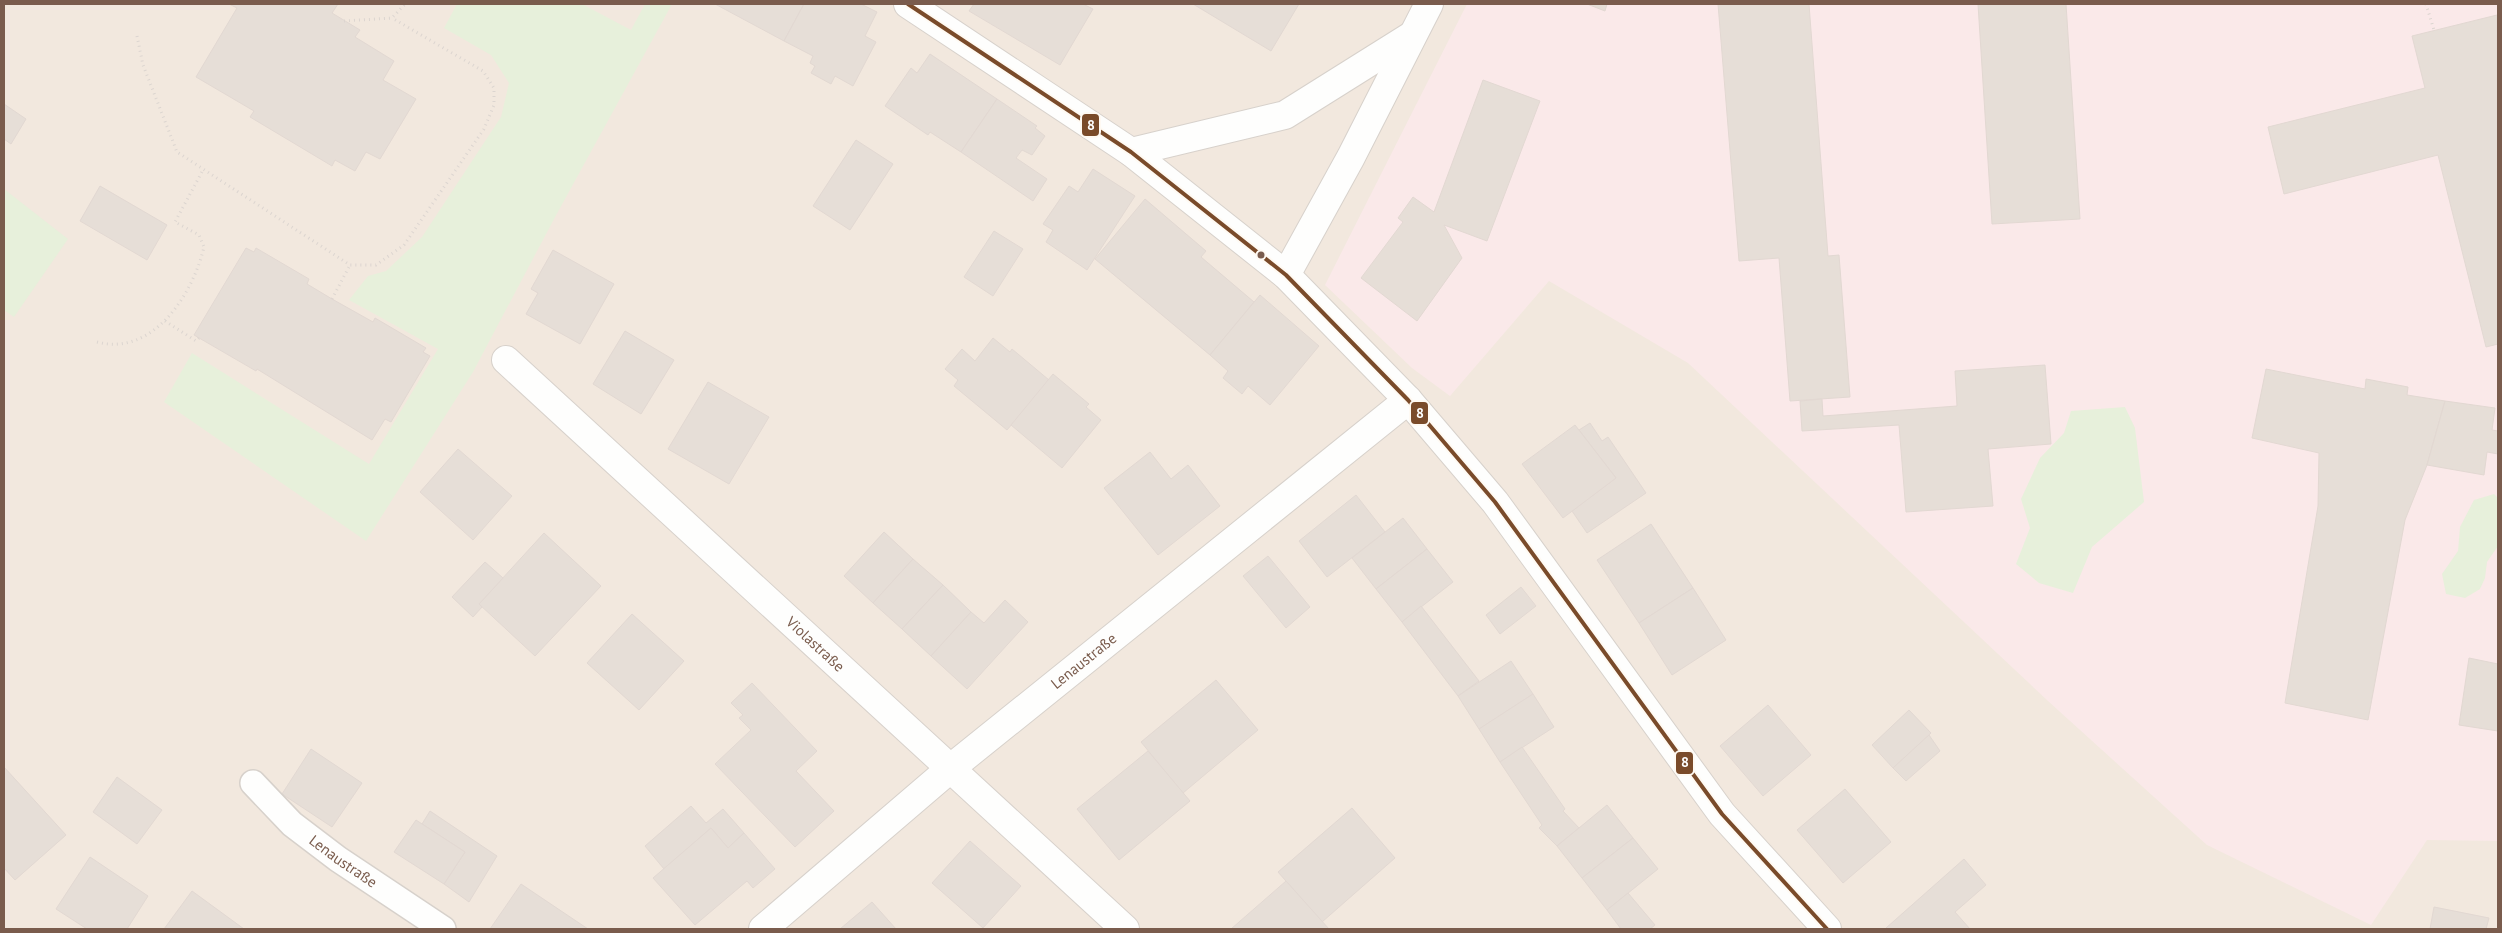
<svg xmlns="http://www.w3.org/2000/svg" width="2502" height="933" font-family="'PT Sans',sans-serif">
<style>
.residential{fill:#f2e8de}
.medical{fill:#fae9e9}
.green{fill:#e7f0db}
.building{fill:#e6ded7;stroke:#e2d8d2}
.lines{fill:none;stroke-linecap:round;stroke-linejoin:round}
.service-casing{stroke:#d7d1cb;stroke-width:28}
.minor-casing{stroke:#d7d1cb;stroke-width:30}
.path{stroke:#dcd5d0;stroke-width:3;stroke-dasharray:1 4;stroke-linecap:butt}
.service{stroke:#fefefd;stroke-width:25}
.minor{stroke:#fefefd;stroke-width:28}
.bus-1-casing{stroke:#fffaf3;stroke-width:8}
.bus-1{stroke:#7a4b2a;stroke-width:4}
.bus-dot{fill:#7a5c4d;stroke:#fffaf3;stroke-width:2}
.labels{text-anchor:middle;stroke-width:4;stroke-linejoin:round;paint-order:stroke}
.street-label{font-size:15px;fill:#7a5c4d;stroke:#fffaf3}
.line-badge{stroke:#fffaf3;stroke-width:2}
.badge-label{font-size:14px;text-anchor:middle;font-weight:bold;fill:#fff}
</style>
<rect width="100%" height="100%" fill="#f9f5f0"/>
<rect class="residential" x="4" y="4" width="2494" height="925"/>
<path class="medical" d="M1467,4H2498V841L2427,840L2371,925L2207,845L2048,701L1688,363L1549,281L1450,396L1412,368L1325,285Z"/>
<g class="green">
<path d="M457,4H582L631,30L645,4H672L554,219L473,372L366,541L164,402L192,353L369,464L438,349L349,300L368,276L386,271L422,237L501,117L509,83L491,55L444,28Z"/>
<path d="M4,189L68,239L14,317L4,310Z"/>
<path d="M2125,407L2135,428L2144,502L2092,547L2073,593L2039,583L2016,564L2030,528L2021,499L2040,458L2064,433L2071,411Z"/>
<path d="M2494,494L2498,498V546L2487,562L2485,578L2480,589L2465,598L2446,594L2442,574L2458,551L2460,527L2474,500Z"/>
</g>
<g class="building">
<path d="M229,4H338L332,13L360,30L355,37L394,61L383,80L416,99L380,159L366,152L355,171L335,160L332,166L250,117L254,111L196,77L237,8Z"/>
<path d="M715,4H804L784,41Z"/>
<path d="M804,4H861L877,12L865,36L876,42L853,86L835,76L831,84L811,73L815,66L810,63L813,56L784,41Z"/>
<path d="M974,4H1083L1093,9L1060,65L969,11Z"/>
<path d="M1193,4H1299L1271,51Z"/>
<path d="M1587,4H1607L1605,11Z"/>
<path d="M1718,4H1809L1828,256L1839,255L1850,397L1790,401L1779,258L1739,261Z"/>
<path d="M1978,4H2066L2080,219L1992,224Z"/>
<path d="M2497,15L2498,344L2486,347L2438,155L2284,194L2268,127L2425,88L2412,36Z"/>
<path d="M930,54L997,99L961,152L930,132L928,135L885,106L911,68L917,73Z"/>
<path d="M1483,80L1540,101L1487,241L1444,225L1462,258L1417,321L1361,278L1403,222L1398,218L1413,197L1434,212Z"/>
<path d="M997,99L1037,126L1035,128L1045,136L1032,155L1022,150L1016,158L1047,179L1033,201L961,152Z"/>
<path d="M4,104L26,119L11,144L4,139Z"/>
<path d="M856,140L893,164L850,230L813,206Z"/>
<path d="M1093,169L1135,196L1087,270L1046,242L1053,230L1043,224L1069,186L1078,192Z"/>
<path d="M100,186L167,225L147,260L80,221Z"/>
<path d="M1145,199L1206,251L1201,257L1254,302L1210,355L1095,259Z"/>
<path d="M994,231L1023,249L993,296L964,277Z"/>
<path d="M246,248L254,252L256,248L309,279L307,284L332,299L373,322L375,318L426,348L423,352L430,356L391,422L385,419L372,440L257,369L256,371L194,335Z"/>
<path d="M553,250L614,284L580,344L526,314L538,293L531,289Z"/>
<path d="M1260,295L1319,346L1270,405L1248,386L1242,394L1223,378L1228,371L1210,355Z"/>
<path d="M625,331L674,360L641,414L593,384Z"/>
<path d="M993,338L1010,352L1012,349L1049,380L1007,430L954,386L958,380L945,369L962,349L975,361Z"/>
<path d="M2045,365L2051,444L1988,449L1993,506L1906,512L1899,425L1802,431L1800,401L1822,399L1823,416L1957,406L1955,371Z"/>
<path d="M2266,369L2365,389L2366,379L2408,387L2407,395L2445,401L2427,465L2405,520L2368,720L2285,703L2318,506L2319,453L2252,438Z"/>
<path d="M1053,374L1089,404L1086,407L1101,420L1062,468L1011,425Z"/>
<path d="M708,382L769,417L729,484L668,449Z"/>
<path d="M2445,401L2495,408L2492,430L2498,431V454L2487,452L2484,475L2427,465Z"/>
<path d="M1590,423L1602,441L1608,437L1646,493L1587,533L1572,511L1616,478L1579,430Z"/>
<path d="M1575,425L1616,478L1563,518L1522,464Z"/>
<path d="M458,449L512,496L473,540L420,492Z"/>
<path d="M1150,452L1171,479L1188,465L1220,506L1158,555L1104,488Z"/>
<path d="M1356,495L1385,532L1327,577L1299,541Z"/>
<path d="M1403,518L1427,549L1376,589L1352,558Z"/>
<path d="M1651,524L1693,588L1639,623L1597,560Z"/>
<path d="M884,532L913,559L873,603L844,576Z"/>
<path d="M544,533L601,586L535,656L479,604Z"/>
<path d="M1427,549L1453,582L1402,622L1376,589Z"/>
<path d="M1268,556L1310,607L1286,628L1243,576Z"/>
<path d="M913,559L943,585L902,629L873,603Z"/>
<path d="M485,562L503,578L479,604L482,607L473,617L452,597Z"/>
<path d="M943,585L971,612L931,656L902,629Z"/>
<path d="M1521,587L1536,606L1500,634L1486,615Z"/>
<path d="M1693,588L1726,640L1672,675L1639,623Z"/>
<path d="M1005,600L1028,622L967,689L931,656L971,612L984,623Z"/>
<path d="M1421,606L1479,681L1458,696L1402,622Z"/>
<path d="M632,614L684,661L639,710L587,663Z"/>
<path d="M2469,658L2498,664V731L2459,725Z"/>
<path d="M1511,661L1533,694L1479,729L1458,696Z"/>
<path d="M1216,680L1258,730L1183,793L1141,742Z"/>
<path d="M752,683L817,751L796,771L834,811L795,847L715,764L751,730L739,718L743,715L731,703Z"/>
<path d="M1533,694L1554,727L1500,762L1479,729Z"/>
<path d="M1768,705L1811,755L1763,796L1720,746Z"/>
<path d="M1909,710L1931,733L1893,768L1872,745Z"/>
<path d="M1929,735L1940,751L1906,781L1893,768Z"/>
<path d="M1522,747L1565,809L1563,811L1579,828L1557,846L1539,828L1542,825L1500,762Z"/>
<path d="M311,749L362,783L332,827L282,794Z"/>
<path d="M1148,751L1190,801L1119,860L1077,809Z"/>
<path d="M4,767L66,835L15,880L4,868Z"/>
<path d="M117,777L162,810L137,844L93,812Z"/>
<path d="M1845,789L1891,842L1843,883L1797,830Z"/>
<path d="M1607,805L1633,838L1582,878L1557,846Z"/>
<path d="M691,806L706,823L723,809L744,833L728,848L711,828L664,869L645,846Z"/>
<path d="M1352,808L1395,858L1322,922L1278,872Z"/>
<path d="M430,811L497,856L469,902L444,884L465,852L422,824Z"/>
<path d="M416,820L465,852L444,884L394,852Z"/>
<path d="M711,828L728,848L744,833L775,869L753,888L747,881L695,925L653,878Z"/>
<path d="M1633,838L1658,869L1607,910L1582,878Z"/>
<path d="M970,841L1021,886L983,928L932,883Z"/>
<path d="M90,857L148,896L127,929H87L56,909Z"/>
<path d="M1964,859L1986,885L1955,912L1970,929H1887L1886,928Z"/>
<path d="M1286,881L1329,929H1231Z"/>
<path d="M521,884L588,929H490Z"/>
<path d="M192,891L244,929H164Z"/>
<path d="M1628,893L1655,925L1650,929H1621L1607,910Z"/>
<path d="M872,902L896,929H840Z"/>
<path d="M2434,907L2489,918L2486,929H2430Z"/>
</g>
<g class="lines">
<g class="service-casing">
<g id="service">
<path id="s1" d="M253,783L292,824L338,859L443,929"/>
</g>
</g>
<g class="minor-casing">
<g id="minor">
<path d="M908,4L1131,152L1286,275L1408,400L1495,502L1722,814L1827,929"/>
<path d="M1131,152L1285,115L1411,36"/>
<path d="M1286,275L1351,157L1429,4"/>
<path id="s2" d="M506,360L1125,929"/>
<path id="s3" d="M763,929L951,768L1408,400"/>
</g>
</g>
<g class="path">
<path d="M2426,4L2434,30"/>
<path d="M344,21L392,18L405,4"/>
<path d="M137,36L143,65L177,152L350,265H376L404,245L484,129L494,105V88L483,71L392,18"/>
<path d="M332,299L350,265"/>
<path d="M165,321L196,341L199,338"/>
<path d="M97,342C153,357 193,294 204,247L199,235L175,222L203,170"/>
</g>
<use href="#service" class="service"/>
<use href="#minor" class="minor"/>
<g class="bus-1-casing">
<path id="bus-1" d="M908,4L1131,152L1286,275L1408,400L1495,502L1722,814L1827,929"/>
</g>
<use href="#bus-1" class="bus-1"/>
</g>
<circle class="bus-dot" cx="1261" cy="255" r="4.5"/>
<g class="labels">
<g class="street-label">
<text dy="5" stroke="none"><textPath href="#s2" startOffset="420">Violastraße</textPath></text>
<text dy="5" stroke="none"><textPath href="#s3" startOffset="418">Lenaustraße</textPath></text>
<text dy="5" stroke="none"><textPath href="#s1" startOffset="120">Lenaustraße</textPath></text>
</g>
</g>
<g class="line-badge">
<rect x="1081" y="113" width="19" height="24" rx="5" fill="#7a4b2a"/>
<rect x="1410" y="401" width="19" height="24" rx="5" fill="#7a4b2a"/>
<rect x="1675" y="751" width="19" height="24" rx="5" fill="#7a4b2a"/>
</g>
<g class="badge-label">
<text x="1091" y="130">8</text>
<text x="1420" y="418">8</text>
<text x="1685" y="767">8</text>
</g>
<rect width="2502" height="933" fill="none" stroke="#7a5c4d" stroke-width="10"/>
</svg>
